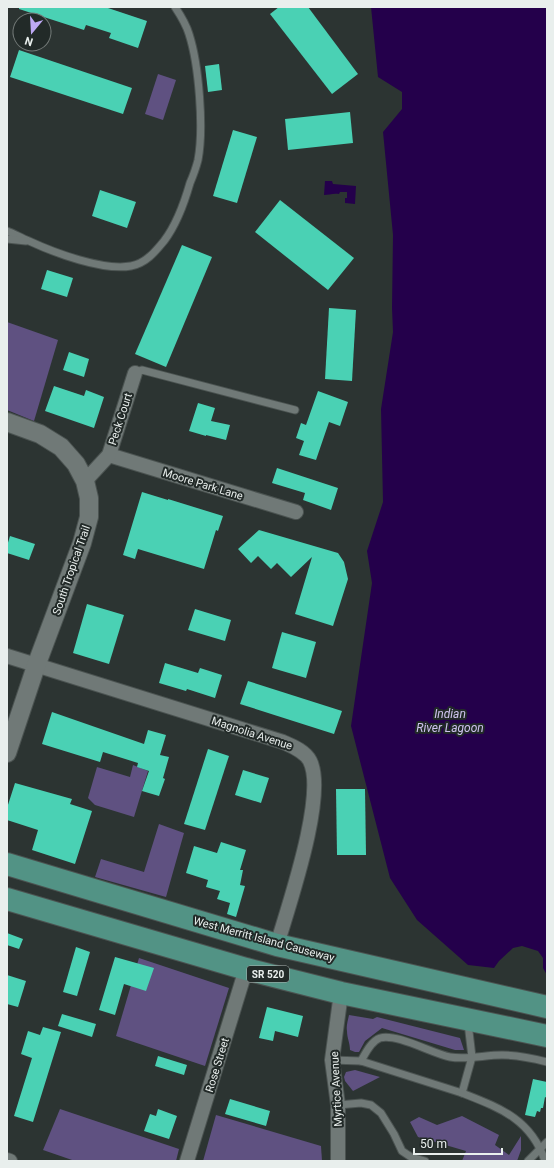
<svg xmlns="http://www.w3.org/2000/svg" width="554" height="1168" font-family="Roboto,sans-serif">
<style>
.green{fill:#5f5181}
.water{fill:#24004b}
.building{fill:#4ad1b4}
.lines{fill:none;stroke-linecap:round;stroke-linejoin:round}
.service-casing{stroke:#4b5351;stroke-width:9}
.minor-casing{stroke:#4b5351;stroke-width:16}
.tertiary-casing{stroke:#4b5351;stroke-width:20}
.primary-casing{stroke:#4b5351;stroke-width:24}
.service{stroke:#707977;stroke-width:7}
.minor{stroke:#707977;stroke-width:14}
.tertiary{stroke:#707977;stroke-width:18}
.primary{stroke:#529385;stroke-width:22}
.labels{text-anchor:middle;stroke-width:4;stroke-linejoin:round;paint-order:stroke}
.shield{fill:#222a28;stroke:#adb4b2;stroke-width:1}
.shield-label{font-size:10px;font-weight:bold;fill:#e9efed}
.street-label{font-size:11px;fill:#e9efed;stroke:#222a28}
.water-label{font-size:12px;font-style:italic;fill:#cfc3ef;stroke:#222a28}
</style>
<rect width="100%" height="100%" fill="#2c3432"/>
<g class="green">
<path d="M158,74L176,80L163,120L145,114Z"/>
<path d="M7,322L58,340L34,421L7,410Z"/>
<path d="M133,765L148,771L134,817L95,805L88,798L97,767L130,777Z"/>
<path d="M159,824L184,833L166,897L95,877L101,859L144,872Z"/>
<path d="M139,958L229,988L205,1066L116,1036Z"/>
<path d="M349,1015L373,1019L377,1017L460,1038L464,1050H455L382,1028L365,1041L359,1052H355L350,1050C350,1043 347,1038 347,1031C346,1026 348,1020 349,1015Z"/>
<path d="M355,1070L380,1077L353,1091L345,1081L344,1077L346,1072Z"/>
<path d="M60,1109L179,1149L176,1161H75L43,1150Z"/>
<path d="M216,1115L321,1146L322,1161H203Z"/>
<path d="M462,1116L499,1135L495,1145L509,1155L521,1136V1150L517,1161H462L466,1151L418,1137L410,1122L419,1117L437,1125Z"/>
</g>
<g class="water">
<path d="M371,7H547V975L543,968V958L538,951L522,946L513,948L499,961L494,968L468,965L417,920L390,878L351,726L372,583L367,551L383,502L381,409L393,332L392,308L393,235L383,132L402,109V92L378,77Z"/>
<path d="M325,181H332L333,184L356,186L355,204L345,203V198H347V192H340L339,194C333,193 329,195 324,195Z"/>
</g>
<g class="building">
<path d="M19,7H105L147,21L138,48L109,38L111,33L86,25L84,30L19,9Z"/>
<path d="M279,7H308L358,74L332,94L270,14Z"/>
<path d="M19,50L132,88L123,114L10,77Z"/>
<path d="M219,64L222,90L208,92L205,66Z"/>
<path d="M350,112L353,143L288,150L285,119Z"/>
<path d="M233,130L257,137L237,203L213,196Z"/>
<path d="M100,190L136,202L127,228L92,216Z"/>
<path d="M280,200L354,258L328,290L255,232Z"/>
<path d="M182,245L212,257L166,367L135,354Z"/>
<path d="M47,270L73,278L67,297L41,289Z"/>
<path d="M329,308L356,310L352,381L325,379Z"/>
<path d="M69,352L89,359L84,377L63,370Z"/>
<path d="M54,386L84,396L86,390L104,397L94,428L45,411Z"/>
<path d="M318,391L348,402L340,426L329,422L316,460L299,455L304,441L296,438L301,423L306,425Z"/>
<path d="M198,403L215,408L211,421L230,425L226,440L206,435V436L189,431Z"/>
<path d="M277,468L338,488L331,510L303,500L305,493L272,483Z"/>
<path d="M142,492L168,500V499L223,516L218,531L216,530L204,569L138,549L135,559L123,555Z"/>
<path d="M259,530L338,553L344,562L348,579L333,626L295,614L312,557L291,577L277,563L271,569L258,556L251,563L238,549Z"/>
<path d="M10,536L35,544L29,560L7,553V546Z"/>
<path d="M87,604L124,615L109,664L73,653Z"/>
<path d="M195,609L231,620L225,641L188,630Z"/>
<path d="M282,632L316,642L306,678L272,668Z"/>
<path d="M165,663L198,673L200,668L222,675L215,698L187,689L186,691L159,683Z"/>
<path d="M248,681L342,711L334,734L240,704Z"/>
<path d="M52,712L144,744L148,730L166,735L160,755L169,757L163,778L165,779L159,796L142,791L149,771L137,767L138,763L103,752L100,762L42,744Z"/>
<path d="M208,749L229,756L205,830L184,824Z"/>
<path d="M243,770L269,778L261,803L235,795Z"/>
<path d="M15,783L72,799L70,804L92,811L75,864L32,850L38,830L7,820V808Z"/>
<path d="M336,789H365L366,855H337Z"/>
<path d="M221,842L246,850L240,870H243L240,885L245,886L236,917L227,914L230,903L217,899L220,891L206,887L208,880L186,873L194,846L217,853Z"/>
<path d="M7,933L23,939L19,949L7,945Z"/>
<path d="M76,947L90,952L77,996L63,992Z"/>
<path d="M115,957L154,968L146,991L124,984L115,1015L99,1010Z"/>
<path d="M7,975L26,981L18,1007L7,1004Z"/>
<path d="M267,1007L303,1016L298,1037L275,1031L273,1041L259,1038Z"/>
<path d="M62,1014L96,1024L92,1037L58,1026Z"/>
<path d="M43,1027L61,1032L33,1122L14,1116L32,1058L21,1054L28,1031L40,1035Z"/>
<path d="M158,1056L187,1065L184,1075L155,1066Z"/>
<path d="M533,1079L547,1082V1098L545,1097L543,1108H541L540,1112L537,1111L535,1117L525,1115Z"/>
<path d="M230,1099L270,1111L266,1126L225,1114Z"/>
<path d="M158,1109L177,1116L169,1139L144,1131L150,1114L156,1116Z"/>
</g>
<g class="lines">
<g class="service-casing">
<g id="service">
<path d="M7,231C15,234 21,238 29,241C55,253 103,271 131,266C146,263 155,252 164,241C177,224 184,204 190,183C193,176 196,168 198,160C204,128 199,65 189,34C186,24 181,16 175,7"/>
<path d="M7,239L26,241"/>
<path d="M135,373L142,370L295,410"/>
<path d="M332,1060L361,1061L462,1093L472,1057L468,1023"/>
<path d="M361,1061C365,1054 371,1041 380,1038C397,1033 433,1054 450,1057C467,1060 485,1055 502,1055C517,1055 532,1058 547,1062"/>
<path d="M462,1093C500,1108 531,1119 545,1161"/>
<path d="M338,1105L361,1103L371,1105L381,1113L394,1134L402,1151L411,1157L425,1161"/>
<path d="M528,1161L547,1142"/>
</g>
</g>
<g class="minor-casing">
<g id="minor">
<path d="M109,455L296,512"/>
<path d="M85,481L109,455L135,373"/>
<path d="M7,656L283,742C292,746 305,751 310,761C327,795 288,907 277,945"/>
<path d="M7,1160L10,1161"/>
<path d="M187,1161L246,969"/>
<path d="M338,1161V1105L332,1060L341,993"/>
</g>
</g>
<g class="tertiary-casing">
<path id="tertiary" d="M7,422L40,434L61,447L76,464L85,481L89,498V517L82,543L36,666L7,753"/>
</g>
<g class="primary-casing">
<g id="primary">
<path d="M7,864L277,945L547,1007"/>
<path d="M7,899L246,969L341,993L547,1036"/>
</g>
</g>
<use href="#service" class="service"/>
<use href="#minor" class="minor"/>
<use href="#tertiary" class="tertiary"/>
<use href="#primary" class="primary"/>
</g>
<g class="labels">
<rect class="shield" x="247" y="966" width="42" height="16" rx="3"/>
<g class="shield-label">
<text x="268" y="978">SR 520</text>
</g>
<g class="street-label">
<text transform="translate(120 419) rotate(-72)" y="4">Peck Court</text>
<text transform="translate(203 484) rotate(17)" y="4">Moore Park Lane</text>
<text transform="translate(71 570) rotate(-71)" y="4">South Tropical Trail</text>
<text transform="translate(252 733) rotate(18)" y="4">Magnolia Avenue</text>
<text transform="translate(264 939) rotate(15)" y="4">West Merritt Island Causeway</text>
<text transform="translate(217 1065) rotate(-73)" y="4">Rose Street</text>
<text transform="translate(336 1089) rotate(-93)" y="4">Myrtice Avenue</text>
</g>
<g class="water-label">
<text x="450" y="718">Indian<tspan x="450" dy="14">River Lagoon</tspan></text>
</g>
</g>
<rect width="554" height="1168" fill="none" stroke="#e9efed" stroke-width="16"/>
<g transform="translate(32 32) rotate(198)"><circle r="19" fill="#222a28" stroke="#727977"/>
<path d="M0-3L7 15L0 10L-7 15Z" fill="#bea9f4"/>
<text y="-6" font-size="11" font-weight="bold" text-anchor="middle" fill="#e9efed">N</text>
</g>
<path d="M414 1148v6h88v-6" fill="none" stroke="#e9efed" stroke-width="2"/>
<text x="420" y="1148" font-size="12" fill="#e9efed" stroke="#222a28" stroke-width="3" paint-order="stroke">50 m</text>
</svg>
